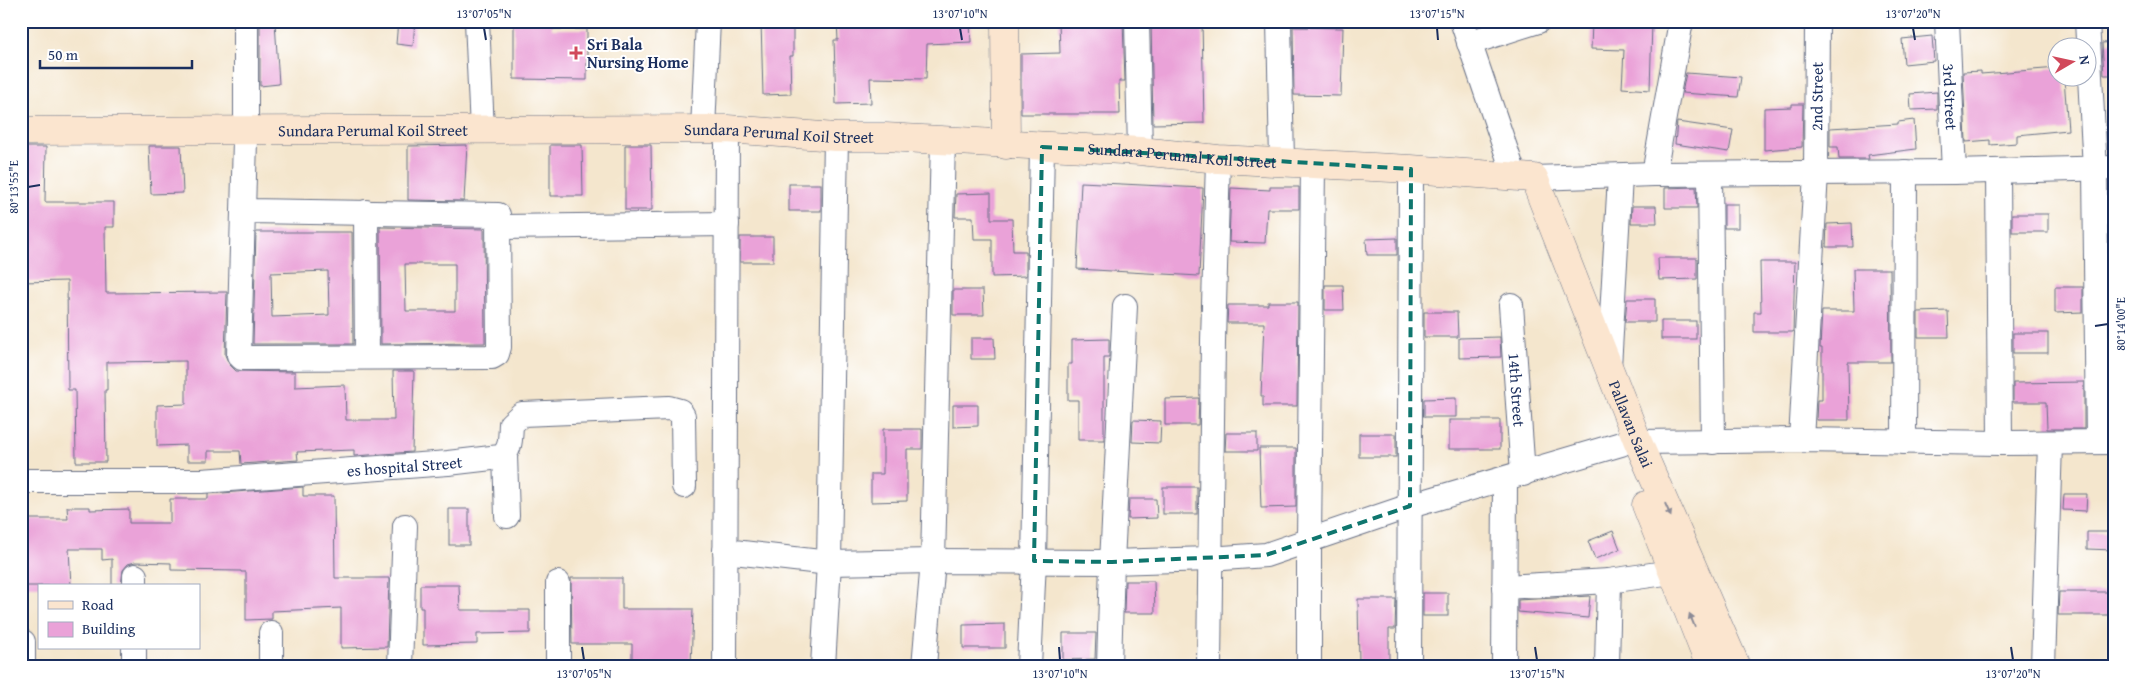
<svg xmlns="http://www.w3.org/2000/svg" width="2135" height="687" font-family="'Gentium Book Plus',serif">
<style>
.building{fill:#eaa2d8;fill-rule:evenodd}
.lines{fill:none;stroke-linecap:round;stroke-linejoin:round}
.street-casing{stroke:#676f85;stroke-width:26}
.secondary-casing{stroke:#676f85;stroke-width:29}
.street{stroke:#fff;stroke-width:24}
.secondary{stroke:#fbe5cf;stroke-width:28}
.oneway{fill:#8b8a96}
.marked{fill:none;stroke:#0f766e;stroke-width:4;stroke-dasharray:10 6;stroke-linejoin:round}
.ticks{fill:none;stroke:#1b2f5e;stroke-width:2}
.poi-dot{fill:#d1495b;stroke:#fff;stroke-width:2}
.labels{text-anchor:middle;stroke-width:4;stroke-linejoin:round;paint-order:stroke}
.poi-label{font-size:16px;font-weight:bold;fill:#1b2f5e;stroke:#fff;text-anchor:start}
.street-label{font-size:16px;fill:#1b2f5e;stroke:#fff}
.neatline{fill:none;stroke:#1b2f5e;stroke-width:2}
.ticks-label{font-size:12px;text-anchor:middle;fill:#1b2f5e}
</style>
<rect width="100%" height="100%" fill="#fff"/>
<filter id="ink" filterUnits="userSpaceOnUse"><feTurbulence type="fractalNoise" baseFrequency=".02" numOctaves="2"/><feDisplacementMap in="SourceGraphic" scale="10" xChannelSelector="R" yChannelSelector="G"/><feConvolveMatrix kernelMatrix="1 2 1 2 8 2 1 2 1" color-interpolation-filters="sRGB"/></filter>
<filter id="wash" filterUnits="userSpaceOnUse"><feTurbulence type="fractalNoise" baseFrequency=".0096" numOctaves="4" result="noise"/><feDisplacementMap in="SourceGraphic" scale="20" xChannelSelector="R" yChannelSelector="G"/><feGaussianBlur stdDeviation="1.12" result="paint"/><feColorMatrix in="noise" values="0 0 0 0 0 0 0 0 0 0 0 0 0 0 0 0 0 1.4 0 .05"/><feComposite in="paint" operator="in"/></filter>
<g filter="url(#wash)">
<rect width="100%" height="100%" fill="#f4e6cd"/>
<g id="blocks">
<g class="building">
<path d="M398,21H415L413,46L396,44Z"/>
<path d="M514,21H552V29H587V80L514,79Z"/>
<path d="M761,21H793V56H790L791,94L763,95Z"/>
<path d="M837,21H970L971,42L927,44L926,79L870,78L871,103L836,104L834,40H838Z"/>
<path d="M1059,21H1123L1125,81H1119L1120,114H1021V54L1060,53Z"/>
<path d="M1151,21H1202L1204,123L1153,124Z"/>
<path d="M1592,21L1652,23L1650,90L1622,88L1624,50L1591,49Z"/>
<path d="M275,22L279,84L260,86V23Z"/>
<path d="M1293,27L1343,28L1341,96L1294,95Z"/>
<path d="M1932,36L1934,61L1904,64L1902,39Z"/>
<path d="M2114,42V75H2104L2102,43Z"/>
<path d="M2058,68V78H2064L2068,130L2017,135V143L1990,145V140L1966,142L1963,72L1981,71V74Z"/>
<path d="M1686,73L1741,77L1738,97L1682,93Z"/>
<path d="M1937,92V109L1911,110L1910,94Z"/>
<path d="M1792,104H1803L1802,147L1764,150V108L1792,107Z"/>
<path d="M1914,120L1916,149L1868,155L1869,159H1839L1838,147H1830V128L1898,124V122Z"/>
<path d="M1677,122L1733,130L1729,152L1675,144Z"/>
<path d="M467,145L464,201L408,200V146Z"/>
<path d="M550,145H582L583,196H550Z"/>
<path d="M625,145H651L652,210H625Z"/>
<path d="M149,146H181L183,193L151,194Z"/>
<path d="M22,147H46L45,202H114V227H105L106,293L227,292L225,355L229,364L236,371L295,372V387L345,385L346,420H394L393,371H414L412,452L354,456V450L297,452L298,460L241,464L240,451H208V461H187V445L157,446V405L186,404V361L107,362V390H105L106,462H76L75,390H68L67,281L21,282Z"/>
<path d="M1081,182L1203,188L1199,276L1077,269Z"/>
<rect x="789" y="184" width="32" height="27"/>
<path d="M1270,187H1299V209H1267L1265,243L1229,242L1231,188L1270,190Z"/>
<path d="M1696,187L1697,208H1665V188Z"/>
<path d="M991,193V219H1012L1013,251H1026V276L992,277V239H974L973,217H955L956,194Z"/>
<rect x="1724" y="204" width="14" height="24"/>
<path d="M1632,206H1656L1657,223H1631Z"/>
<rect x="2012" y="214" width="36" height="18"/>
<path d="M1852,223L1853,247H1826L1827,224Z"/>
<path d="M380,227L484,229L485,343L381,344ZM405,264H455V311H406Z"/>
<path d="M256,232H352L353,344H253ZM328,271L329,315L272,317L271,273Z"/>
<rect x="740" y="237" width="33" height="25"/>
<path d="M1397,238V255H1367L1366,239Z"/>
<path d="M1658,258H1697V279L1659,280Z"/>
<path d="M1760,262H1795L1793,332H1754V312H1761Z"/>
<path d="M1853,269H1890L1891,362H1848L1849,420H1816L1817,400H1822V348H1820L1822,311H1854Z"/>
<path d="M1325,285H1343L1344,310H1325Z"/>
<path d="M2055,287H2083V312L2055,313Z"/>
<path d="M953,290H983L984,315H953Z"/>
<path d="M1627,299H1655V322H1625Z"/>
<path d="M1268,302H1298L1297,406H1263V396H1261L1264,323H1227L1228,305H1268Z"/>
<path d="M1948,311L1949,337H1918V312Z"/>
<path d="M1424,312H1457L1458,337H1424Z"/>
<rect x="1661" y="321" width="35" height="18"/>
<rect x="2013" y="333" width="35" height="20"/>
<path d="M1500,337L1501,357L1459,358V338Z"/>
<path d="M971,338H994L995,359H971Z"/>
<path d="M1109,339V357H1104V440H1078V400H1068V364H1072V340Z"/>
<path d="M2084,382V429H2047L2046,402H2013V383Z"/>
<path d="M1199,398L1198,425H1165V399Z"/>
<path d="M1456,398V417H1424V399Z"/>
<path d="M953,405H978V426L953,427Z"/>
<path d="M1133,420L1161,421L1160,443L1132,442Z"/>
<rect x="1449" y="420" width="51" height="29"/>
<path d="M883,429H922V449H907V501L871,502V474H883Z"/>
<path d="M1226,433H1257V451H1225Z"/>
<rect x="1359" y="434" width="37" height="23"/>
<path d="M1259,448H1296V507L1261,508Z"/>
<path d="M303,487V496H334L335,578H389L387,647L341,648V608L272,611V619L246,620V572H241V571L171,570V563L135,562L128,564L123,570L121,586H112V559L102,560V549H69L71,586H21V519H68L67,507H90V510L129,509V523H170V499H208V494Z"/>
<rect x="1163" y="487" width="34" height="27"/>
<path d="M2064,494H2087L2086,511L2063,510Z"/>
<path d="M1129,499H1156L1157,518L1128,519Z"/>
<rect x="449" y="509" width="20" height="36"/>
<path d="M1613,531L1620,549L1595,559L1588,541Z"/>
<path d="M2087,532H2114V550L2087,549Z"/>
<path d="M571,578H622V609H693L691,666H632V644H572Z"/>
<path d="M1125,581H1154L1155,613H1124Z"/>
<path d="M420,585H459L460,610H530V633L477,634V644L423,645V608H420Z"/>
<path d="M2059,592H2114V615H2058Z"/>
<rect x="1423" y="593" width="25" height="23"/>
<path d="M1590,596L1588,618L1518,612V600Z"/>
<path d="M1358,599H1396L1395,629H1389V666H1359Z"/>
<path d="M1005,624V648H963V625Z"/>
<path d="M1063,633H1096L1095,659L1063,660Z"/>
</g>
</g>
</g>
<g filter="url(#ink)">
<use href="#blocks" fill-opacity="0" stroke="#676f85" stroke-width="1"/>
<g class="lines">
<g class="street-casing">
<g id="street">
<path d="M477,21L482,130"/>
<path d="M1137,21L1140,151"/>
<path d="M1279,21L1282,161"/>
<path d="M1462,21L1515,177"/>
<path id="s1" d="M1947,21L1954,172"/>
<path d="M2087,21L2095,169L2098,442"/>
<path d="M1469,43L1538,21"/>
<path d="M703,129L708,21"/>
<path d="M1998,171L2000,443"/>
<path d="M1654,174L1681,21"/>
<path d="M1710,174L1713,442"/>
<path d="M1534,178L1654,174L1954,172L2114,168"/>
<path d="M243,211L498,215L499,347L497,354L492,357L242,358L239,355L245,140L246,130V21"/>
<path d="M366,212L367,357"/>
<path d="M499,227L727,224"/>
<path id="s2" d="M1511,305L1523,474"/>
<path d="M1609,367L1620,177"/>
<path id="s3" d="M1801,440L1816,173L1817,21"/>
<path d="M1638,442L1801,440L2000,443L2114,442"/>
<path d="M1904,442L1905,172"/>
<path d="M505,455L507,516"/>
<path id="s4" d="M21,481H202L448,463L500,457C512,451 510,436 511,424L522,414L669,408L680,411L683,416L684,486"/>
<path d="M725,551L829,563L933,561L1112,562L1209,559L1266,555L1410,506L1621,444"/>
<path d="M558,583V666"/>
<path d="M135,586V576"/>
<path d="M1504,587L1609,581L1672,572"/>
<path d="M134,648V666"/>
<path d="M23,666V642"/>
<path d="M271,666V633"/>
<path d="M400,666L405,526"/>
<path d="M725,666L727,129"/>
<path d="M823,666L829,563L836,137"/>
<path d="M924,666L933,561L943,141"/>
<path d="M1029,666L1034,561L1042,147"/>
<path d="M1109,666L1112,562L1125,306"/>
<path d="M1209,666L1213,341L1218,159"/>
<path d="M1309,666V541L1313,164"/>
<path d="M1409,666L1411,169"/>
<path d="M1504,666L1505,480"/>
<path d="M1607,666L1609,581"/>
<path d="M2043,666L2050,443"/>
</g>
</g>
<g class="secondary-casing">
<g id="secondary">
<path d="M1005,21L1006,145"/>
<path id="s5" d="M21,131L727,129L836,137H885L1140,151L1218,159L1411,169L1534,178L1638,442L1736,666"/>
<path d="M1646,505L1710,666"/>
</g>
</g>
<use href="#street" class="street"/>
<use href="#secondary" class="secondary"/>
</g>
<defs><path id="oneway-solid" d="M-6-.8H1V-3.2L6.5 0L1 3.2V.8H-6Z" transform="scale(1.25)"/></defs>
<g class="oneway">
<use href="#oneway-solid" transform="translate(1668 510) rotate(66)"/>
<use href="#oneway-solid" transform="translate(1692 620) rotate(-112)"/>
</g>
</g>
<path class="marked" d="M1042,147L1411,169L1410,506L1266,555L1112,562L1034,561Z"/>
<path class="ticks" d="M484,28L486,40M960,28L962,40M1437,28L1438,40M1913,28L1915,40M28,187L40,185M2095,326L2108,324M582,647L584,660M1059,647L1060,660M1535,647L1537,660M2011,647L2013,660"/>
<path class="poi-dot" d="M573.5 45.5h5v5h5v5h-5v5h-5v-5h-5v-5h5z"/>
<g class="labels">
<g class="poi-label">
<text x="587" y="50">Sri Bala<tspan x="587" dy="18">Nursing Home</tspan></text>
</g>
<g class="street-label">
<text dy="6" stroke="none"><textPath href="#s3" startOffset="344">2nd Street</textPath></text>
<text dy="6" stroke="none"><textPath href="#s1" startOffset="76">3rd Street</textPath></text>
<text dy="6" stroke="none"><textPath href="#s5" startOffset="352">Sundara Perumal Koil Street</textPath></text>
<text dy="6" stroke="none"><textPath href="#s5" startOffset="758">Sundara Perumal Koil Street</textPath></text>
<text dy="6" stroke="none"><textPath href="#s5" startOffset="1162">Sundara Perumal Koil Street</textPath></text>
<text dy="6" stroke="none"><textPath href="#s2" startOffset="85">14th Street</textPath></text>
<text dy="6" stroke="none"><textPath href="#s5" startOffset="1779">Pallavan Salai</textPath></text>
<text dy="6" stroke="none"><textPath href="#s4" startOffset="384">es hospital Street</textPath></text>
</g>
</g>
<rect width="2135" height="687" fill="none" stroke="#fff" stroke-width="55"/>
<rect x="38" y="584" width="162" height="65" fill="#ffffff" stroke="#a4acbf"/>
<rect x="48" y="601" width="25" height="8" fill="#fbe5cf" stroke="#a4acbf"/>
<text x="82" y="610" font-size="15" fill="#1b2f5e">Road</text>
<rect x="48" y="622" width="25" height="15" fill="#eaa2d8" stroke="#a4acbf"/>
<text x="82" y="634" font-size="15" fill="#1b2f5e">Building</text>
<g transform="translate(2072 62) rotate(81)"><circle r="24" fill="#ffffff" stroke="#a4acbf"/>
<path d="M0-4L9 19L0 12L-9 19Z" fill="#d1495b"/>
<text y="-8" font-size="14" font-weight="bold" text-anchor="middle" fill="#1b2f5e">N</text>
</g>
<path d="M40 60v8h152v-8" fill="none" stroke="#1b2f5e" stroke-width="2.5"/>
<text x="48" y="60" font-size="15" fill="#1b2f5e" stroke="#ffffff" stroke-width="4" paint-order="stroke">50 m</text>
<rect x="28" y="28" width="2080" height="632" class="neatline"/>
<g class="ticks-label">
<text x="484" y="18">13°07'05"N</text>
<text x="960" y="18">13°07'10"N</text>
<text x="1437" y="18">13°07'15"N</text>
<text x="1913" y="18">13°07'20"N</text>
<text transform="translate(14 187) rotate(-90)" y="4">80°13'55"E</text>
<text transform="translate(2121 324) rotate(-90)" y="4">80°14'00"E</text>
<text x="584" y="678">13°07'05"N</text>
<text x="1060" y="678">13°07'10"N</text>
<text x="1537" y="678">13°07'15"N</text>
<text x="2013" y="678">13°07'20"N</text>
</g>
</svg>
